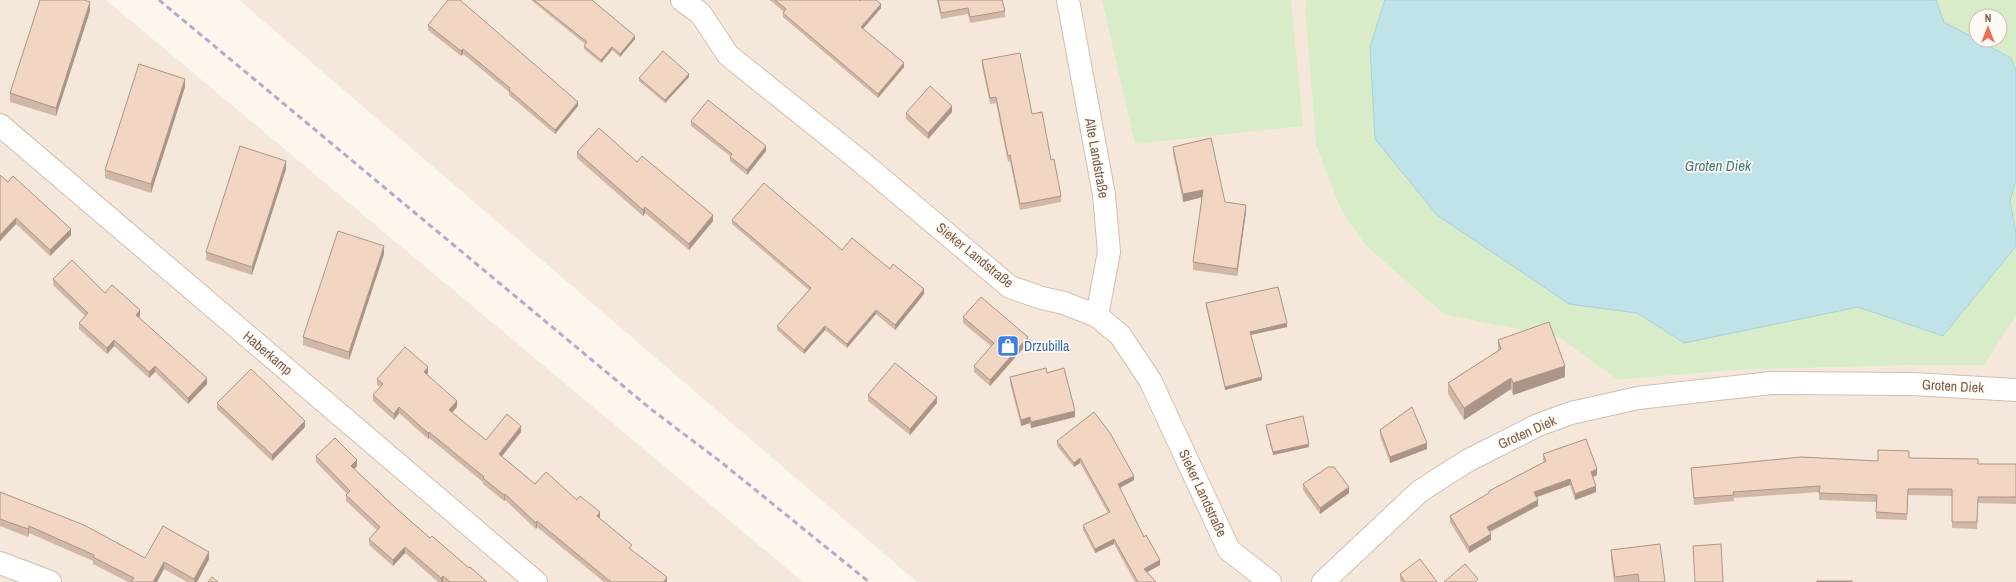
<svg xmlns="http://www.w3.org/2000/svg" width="2016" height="582" font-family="'Archivo Narrow',sans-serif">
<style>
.residential{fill:#f5e8da}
.green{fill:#d8ecc9}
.water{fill:#bfe3e8;stroke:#a5d3da}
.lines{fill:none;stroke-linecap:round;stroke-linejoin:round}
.street-casing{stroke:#d1beb0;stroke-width:24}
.secondary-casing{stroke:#d6c0b0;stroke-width:24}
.street{stroke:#fff;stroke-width:22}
.secondary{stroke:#fff;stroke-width:22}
.rail{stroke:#b9a8c9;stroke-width:3;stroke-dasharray:6 4;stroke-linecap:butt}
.wall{fill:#d1b7a8}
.shaded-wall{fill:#aa9588}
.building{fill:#f3d5c3;stroke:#aa9588}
.labels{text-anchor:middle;stroke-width:3.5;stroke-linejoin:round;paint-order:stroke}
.street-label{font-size:14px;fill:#7a5c4d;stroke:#fffaf3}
.shop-label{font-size:14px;fill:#366cbe;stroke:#fffaf3;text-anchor:start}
.water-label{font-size:15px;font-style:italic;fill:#437c86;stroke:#fffaf3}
</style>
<rect width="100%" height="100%" fill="#fdf6ec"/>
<g class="residential">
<path d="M0,0H106L803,582H0Z"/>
<path d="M239,0H1306L1305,10L1316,146L1341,210L1366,246L1445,315L1558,337L1618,380L1735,370L1917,365H1983L2016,316V582H917Z"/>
</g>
<g class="green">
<path d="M1102,0H1291L1303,126L1135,144Z"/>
<path d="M1306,0H1385L1370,47L1569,304L1637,313L1684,342L1858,307L1943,336L2016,246V316L1984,365H1917L1735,370L1618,380L1558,337L1445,315L1366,246L1341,210L1316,146L1305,10Z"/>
<path d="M1936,0H2016V71L2011,58L1978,40H2000V16H1976V39L1944,22Z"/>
<path d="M2016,180V233L2010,201Z"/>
</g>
<path class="water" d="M1385,0H1936L1944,22L2011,58L2016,71V180L2010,201L2016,233V246L1943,336L1858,307L1684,343L1637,313L1569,304L1437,215L1375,139L1370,47Z"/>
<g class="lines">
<g class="street-casing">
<g id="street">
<path d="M1068,0L1104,195L1109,252L1097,316"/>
<path d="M0,125L536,582"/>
<path d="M0,563L50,582"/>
<path d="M1323,582L1420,491L1467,461L1538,425L1571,413L1638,398L1771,383L1912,384L2016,390"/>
</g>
</g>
<g class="secondary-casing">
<path id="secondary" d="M682,0L701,14L728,55L859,160L1010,287L1042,298L1064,303L1097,316L1120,335L1150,380L1229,550L1270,582"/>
</g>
<use href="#street" class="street"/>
<use href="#secondary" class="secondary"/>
<path class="rail" d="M159,0L652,410L721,462L869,582"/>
</g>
<g class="wall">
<path d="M531,0H592L635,39L620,57L612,50L601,63L584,49V46L585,44Z"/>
<path d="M770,0H859L881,8L863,29L904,67L878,98L783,17V13L784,12Z"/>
<path d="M937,0H1002L1005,11V17L970,23L968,14L941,19Z"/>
<path d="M90,11L56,116L10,102V93Z"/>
<path d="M428,25L578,106L555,134L509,95V92L463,54L461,56L428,30Z"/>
<path d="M982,60L1051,160L1061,196V202L1020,210L1010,161L1008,162L996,103L990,104L982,66Z"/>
<path d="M689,77L665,103L639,81V78Z"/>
<path d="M185,87L151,193L105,178V170Z"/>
<path d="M952,112L928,139L906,119V113Z"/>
<path d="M691,121L766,151L747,175L730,161V156L691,126Z"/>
<path d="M1173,147L1225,202L1246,212L1237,276L1193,270V262L1202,197L1183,202L1173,154Z"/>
<path d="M577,152L637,162L713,221L689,250L645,213L643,216L577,158Z"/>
<path d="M286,169L252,275L206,260V252Z"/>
<path d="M0,175L71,235L50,256L16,224L0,241Z"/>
<path d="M732,220L842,250L890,269L924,294L895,330L876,314L847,348L825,330L804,354L777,330V326L809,290L732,224Z"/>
<path d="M384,254L349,360L303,345V337Z"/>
<path d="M53,279L105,293L140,316L139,317L207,384L188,404L155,372L149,378L114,346L107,354L79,329V323L85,316L53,285Z"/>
<path d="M1206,303L1287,327L1251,335L1262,380L1225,390L1206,306Z"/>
<path d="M963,317L1028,343L990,386L974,372V366L991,346L963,323Z"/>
<path d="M1498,340L1565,377L1513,395L1511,389L1464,420L1448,394V383L1498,351Z"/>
<path d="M428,373L427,374L457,407L452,412L486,440L521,432L502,456L535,484L577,500L600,519L632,550L667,582H604L537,527L536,529L505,500L504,501L483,484V482L429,438L428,439L399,413L394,420L373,401V395L380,387L377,385V379Z"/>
<path d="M1047,373L1075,417L1031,428L1030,423L1021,426L1010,383V377Z"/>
<path d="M868,395L937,403L910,435L868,401Z"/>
<path d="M217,403L305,427L272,461L217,409Z"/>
<path d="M1266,425L1309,447L1273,455L1266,428Z"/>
<path d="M1380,430L1427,449L1390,463L1380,436Z"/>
<path d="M1057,441L1134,480L1120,488L1144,537L1160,565L1147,572L1156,582H1135L1114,544L1095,553L1083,530V525L1108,513L1080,463L1074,467L1057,446Z"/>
<path d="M1543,454L1597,475L1593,477L1596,492L1575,500L1570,485L1537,497L1538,506L1490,532L1491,540L1469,553L1450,522V516L1489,493V491L1544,462L1543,460Z"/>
<path d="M316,456L357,466L354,469L398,510L430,538L487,582H438L405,553L393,566L369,545V539L377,530L346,501V495L347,494L316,462Z"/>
<path d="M1909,458L1978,464H2016V504L1978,503L1977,529L1952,528V496L1908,495L1907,520L1876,519V502L1819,500V492L1734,498V501L1694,505L1691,468L1878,461Z"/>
<path d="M1303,484L1349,493L1320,514L1303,490Z"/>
<path d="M0,492L145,558L209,559L197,582H187L164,569L157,582H128L93,564V561L29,533L28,537L0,526Z"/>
<path d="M1611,550L1665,582H1614L1611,559Z"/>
<path d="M1400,574L1437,582H1401L1400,580Z"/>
</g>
<g class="shaded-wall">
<path d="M90,2V11L56,116V108Z"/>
<path d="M881,4V8L861,31V27Z"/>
<path d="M635,36V39L620,57V54Z"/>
<path d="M612,47V50L601,63V60Z"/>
<path d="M463,49V54L461,56V51Z"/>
<path d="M904,63V67L878,98V94Z"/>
<path d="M689,74V77L665,103V100Z"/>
<path d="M185,79V87L151,193V184Z"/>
<path d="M578,102V106L555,134V130Z"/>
<path d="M952,106V112L928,139V133Z"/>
<path d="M766,146V151L747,175V170Z"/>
<path d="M286,161V169L252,275V267Z"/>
<path d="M1203,190V197L1183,202V194Z"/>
<path d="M1246,205V212L1237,276V269Z"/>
<path d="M645,207V213L643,216V210Z"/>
<path d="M713,215V221L689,250V244Z"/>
<path d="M16,218V224L0,241V235Z"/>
<path d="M71,229V235L50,256V250Z"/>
<path d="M384,246V254L349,360V352Z"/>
<path d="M924,289V294L895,330V325Z"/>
<path d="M140,310V316L136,321V315Z"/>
<path d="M876,310V314L847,348V344Z"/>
<path d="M1287,323V327L1250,335V332Z"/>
<path d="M825,326V330L804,354V350Z"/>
<path d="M1028,337V343L990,386V380Z"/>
<path d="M114,340V346L107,354V348Z"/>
<path d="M155,366V372L149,378V372Z"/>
<path d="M1565,366V377L1513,395V383Z"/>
<path d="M428,367V373L424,378V372Z"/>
<path d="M1262,377V380L1225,390V387Z"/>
<path d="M207,378V384L188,404V398Z"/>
<path d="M1511,378V389L1464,420V408Z"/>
<path d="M937,397V403L910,435V429Z"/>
<path d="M457,401V407L449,416V410Z"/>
<path d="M399,407V413L394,420V414Z"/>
<path d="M1075,411V417L1031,428V422Z"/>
<path d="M1030,417V423L1021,426V420Z"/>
<path d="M305,421V427L272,461V455Z"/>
<path d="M521,426V432L499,460V454Z"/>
<path d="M429,432V438L428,439V433Z"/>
<path d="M1427,443V449L1390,463V457Z"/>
<path d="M1309,444V447L1273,455V452Z"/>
<path d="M1080,458V463L1074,467V463Z"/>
<path d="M357,460V466L351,472V466Z"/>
<path d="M1597,469V475L1591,478V472Z"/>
<path d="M1134,476V480L1118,489V484Z"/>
<path d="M1570,479V485L1534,498V492Z"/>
<path d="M1596,486V492L1575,500V494Z"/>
<path d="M1349,487V493L1320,514V508Z"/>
<path d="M505,494V500L504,501V495Z"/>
<path d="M1538,500V506L1487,533V527Z"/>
<path d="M600,512V518L597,516Z"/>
<path d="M537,521V527L536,529V523Z"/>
<path d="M29,526V533L28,537V529Z"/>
<path d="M1491,534V540L1469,553V547Z"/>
<path d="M1114,539V544L1095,553V549Z"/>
<path d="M405,547V553L393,566V560Z"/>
<path d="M209,552V559L197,582H194V579Z"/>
<path d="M1160,560V565L1144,574V569Z"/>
<path d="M164,562V569L157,582H153Z"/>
<path d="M443,576V582H441V578Z"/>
<path d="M667,577V582H664Z"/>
</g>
<g class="building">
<path d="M40,0H84L90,2L56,108L10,93Z"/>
<path d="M448,0H460L578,102L555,130L509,90L510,88L463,49L461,51L428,25Z"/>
<path d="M534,0H592L635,36L620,54L612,47L601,60L584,46L587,42Z"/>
<path d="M775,0H859L860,1L861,0H876L881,4L861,27L904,63L878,94L783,13L786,9Z"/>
<path d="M938,0H1002L1005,11L970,17L968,8L941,13Z"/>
<path d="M663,51L689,74L665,100L639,78Z"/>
<path d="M1020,53L1032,114L1042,112L1051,160L1054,159L1061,196L1020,204L1010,155L1008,156L996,97L990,98L982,60Z"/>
<path d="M139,64L185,79L151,184L105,170Z"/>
<path d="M930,86L952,106L928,133L906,113Z"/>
<path d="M708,100L766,146L747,170L730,157L732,154L691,121Z"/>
<path d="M599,128L637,162L642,156L713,215L689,244L645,207L643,210L577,152Z"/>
<path d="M1211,138L1225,202L1246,205L1237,269L1193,262L1203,190L1183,194L1173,147Z"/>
<path d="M240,146L286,161L252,267L206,252Z"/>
<path d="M0,175L8,182L13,176L71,229L50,250L16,218L0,235Z"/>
<path d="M764,183L842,250L852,238L890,269L893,264L924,289L895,325L876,310L847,344L825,326L804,350L777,326L811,288L732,220Z"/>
<path d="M338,231L384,246L349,352L303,337Z"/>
<path d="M72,260L105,293L112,285L140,310L136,315L207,378L188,398L155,366L149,372L114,340L107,348L79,323L88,313L53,279Z"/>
<path d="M1278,287L1287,323L1250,332L1262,377L1225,387L1206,303Z"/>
<path d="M981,297L1028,337L990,380L974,366L994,343L963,317Z"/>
<path d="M1549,322L1565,366L1513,383L1511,378L1464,408L1448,383L1501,349L1498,340Z"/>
<path d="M405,347L428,367L424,372L457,401L449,410L486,440L507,414L521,426L499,454L535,484L546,472L577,500L580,496L600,512L597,516L632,545L629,548L667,577L664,582H611L537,521L536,523L505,494L504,495L483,478L484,477L429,432L428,433L399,407L394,414L373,395L383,384L377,379Z"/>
<path d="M895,363L937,397L910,429L868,395Z"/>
<path d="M1046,368L1047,373L1064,368L1075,411L1031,422L1030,417L1021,420L1010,377Z"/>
<path d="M251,369L305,421L272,455L217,403Z"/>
<path d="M1412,407L1427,443L1390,457L1380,430Z"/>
<path d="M1094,412L1110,433L1134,476L1118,484L1144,537L1146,535L1160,560L1144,569L1156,582H1138L1114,539L1095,549L1083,525L1110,512L1080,458L1074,463L1057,441Z"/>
<path d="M1303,416L1309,444L1273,452L1266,425Z"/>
<path d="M335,438L357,460L351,466L398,510L430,538L432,536L469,568L470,567L487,582H450L443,576L441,578L405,547L393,560L369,539L380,527L346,495L350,491L316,456Z"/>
<path d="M1586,439L1597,469L1591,472L1596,486L1575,494L1570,479L1534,492L1538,500L1487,527L1491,534L1469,547L1450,516L1489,493V491L1546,461L1543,454Z"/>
<path d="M1878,450L1909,451V458L1978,459V464H2016V497H1978L1977,522H1952V489H1908L1907,514L1876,512L1877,495L1819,493L1820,486L1733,492L1734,495L1694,498L1691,468L1801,457L1878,461Z"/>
<path d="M1328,467H1334L1349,487L1320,508L1303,484Z"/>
<path d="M0,492L84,525L145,558L163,526L209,552L194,579L164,562L153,582H131L134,578L93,557L94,555L29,526L28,529L0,519Z"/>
<path d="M1660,544L1665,582H1639L1638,574L1615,577L1611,550Z"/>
<path d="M1721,544L1723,582H1695L1693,546Z"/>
<path d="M1420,559L1437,582H1405L1400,574Z"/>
<path d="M1465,564L1478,579L1475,582H1444Z"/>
<path d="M212,577L218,582H208Z"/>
<rect x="1817" y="581" width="35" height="1"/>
</g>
<defs>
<g id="shop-square" transform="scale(1.15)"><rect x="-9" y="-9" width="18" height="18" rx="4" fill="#3f7fe0" stroke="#fffaf3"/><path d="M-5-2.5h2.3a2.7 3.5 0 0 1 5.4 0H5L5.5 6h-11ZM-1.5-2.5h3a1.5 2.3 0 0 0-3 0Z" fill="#fff"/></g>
</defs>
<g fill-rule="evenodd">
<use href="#shop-square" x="1008" y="346"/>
</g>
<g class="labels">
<g class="street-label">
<text transform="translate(1097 158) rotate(80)" y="5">Alte Landstraße</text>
<text transform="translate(975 255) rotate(39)" y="5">Sieker Landstraße</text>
<text transform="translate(268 353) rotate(40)" y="5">Haberkamp</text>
<text transform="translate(1953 386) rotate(3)" y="5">Groten Diek</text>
<text transform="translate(1527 432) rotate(-24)" y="5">Groten Diek</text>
<text transform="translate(1203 493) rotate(65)" y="5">Sieker Landstraße</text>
</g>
<g class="shop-label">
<text x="1024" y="351">Drzubilla</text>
</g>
<g class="water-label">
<text x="1718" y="171">Groten Diek</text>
</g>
</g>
<g transform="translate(1988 28)"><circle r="19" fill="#fffaf3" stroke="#cabbb1"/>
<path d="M0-3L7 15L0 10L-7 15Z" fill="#e76f51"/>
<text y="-6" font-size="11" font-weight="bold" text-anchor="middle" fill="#7a5c4d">N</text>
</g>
</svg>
